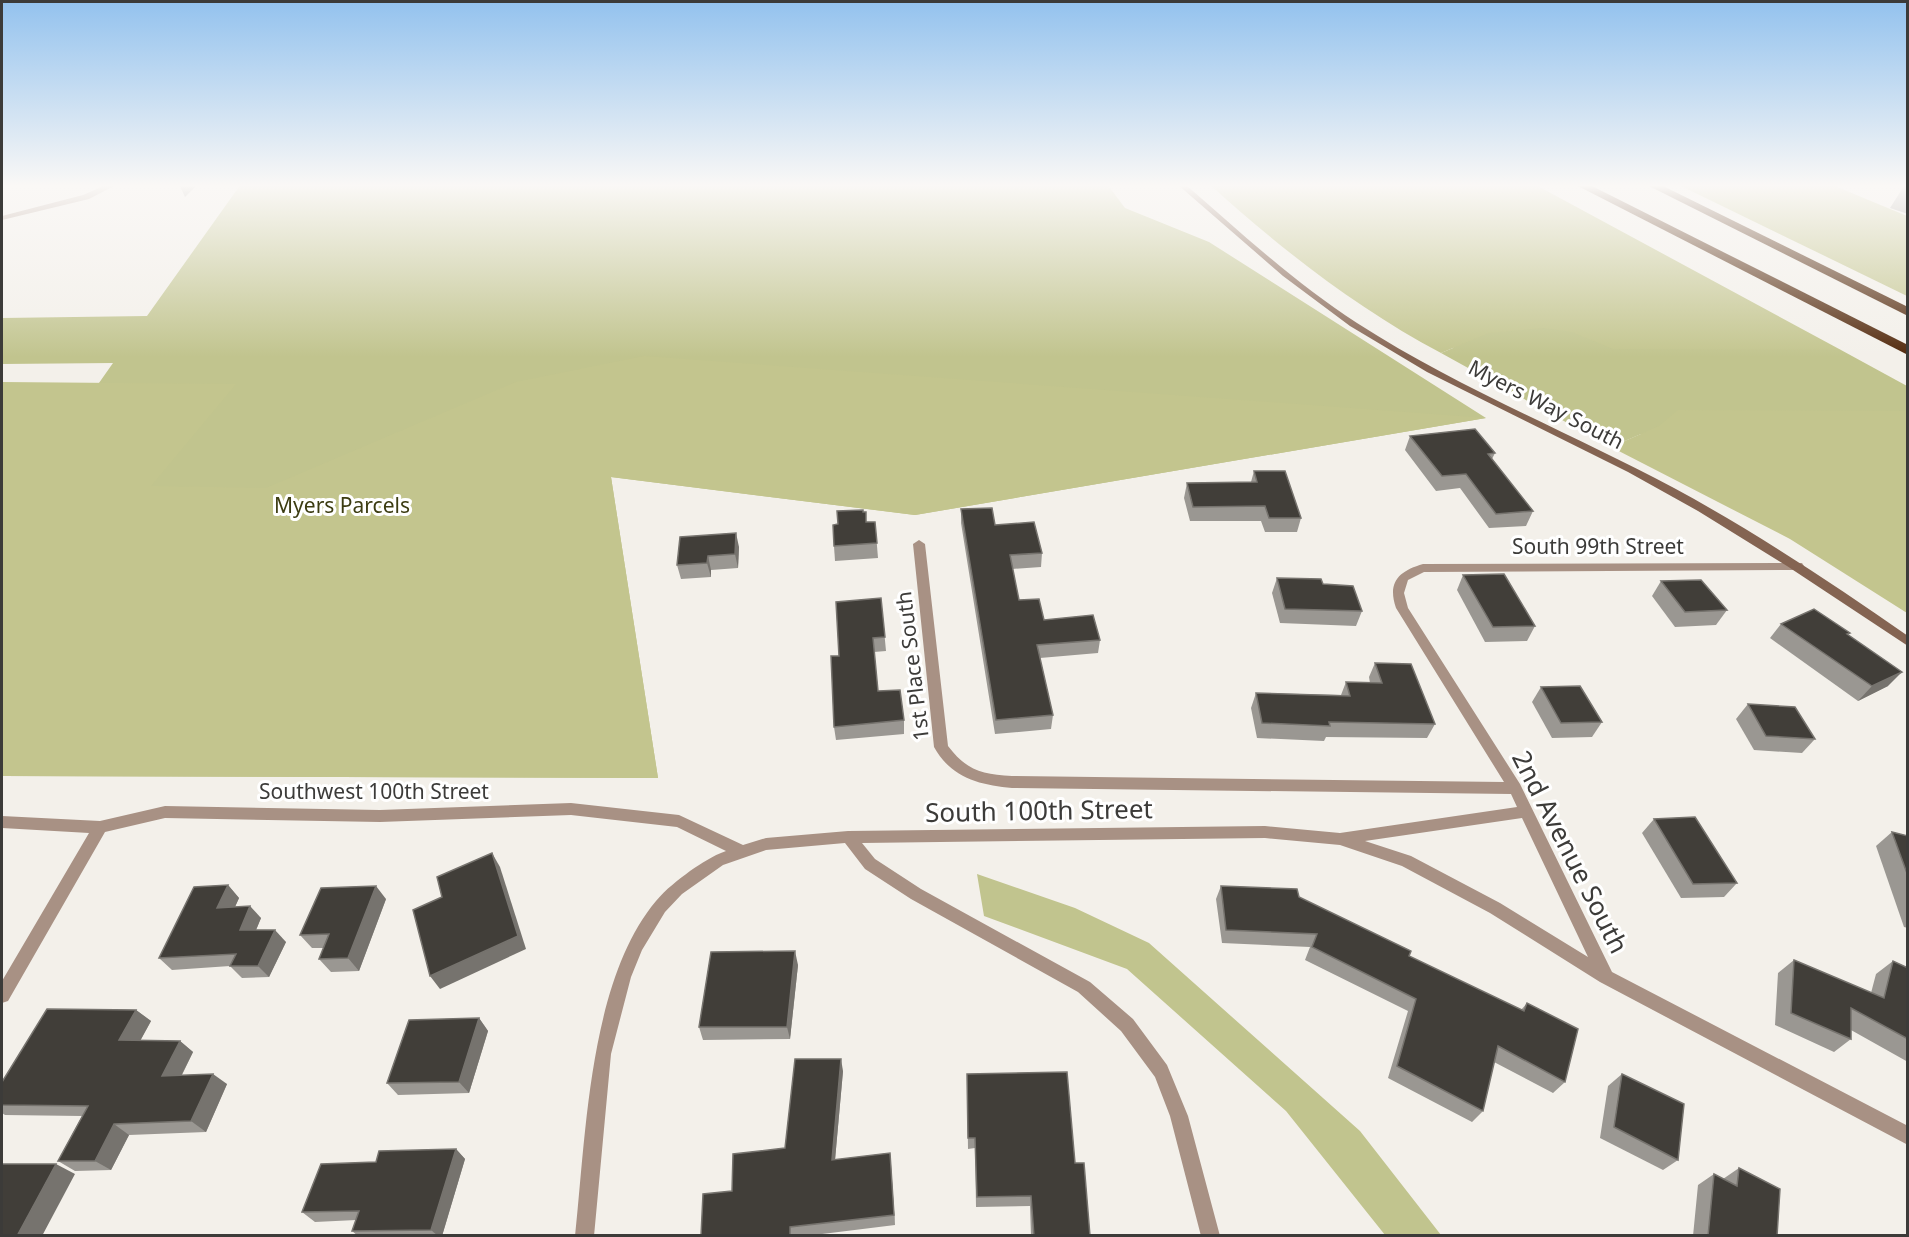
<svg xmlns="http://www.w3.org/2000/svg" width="1909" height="1237" font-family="'Noto Sans',sans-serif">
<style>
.green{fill:#c1c48e}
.forest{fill:#c3c58e}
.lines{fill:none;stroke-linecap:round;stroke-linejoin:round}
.street{fill:#a89184;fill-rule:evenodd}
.secondary{fill:#846452;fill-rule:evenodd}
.highway{fill:#52290c;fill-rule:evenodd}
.wall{fill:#9a9792}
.shaded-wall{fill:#76736e}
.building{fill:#413e39;stroke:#76736e;stroke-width:1.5}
.labels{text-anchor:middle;stroke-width:6;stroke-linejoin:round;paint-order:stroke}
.street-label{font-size:21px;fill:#3c3b39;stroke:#fff}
.park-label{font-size:21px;fill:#3c3c12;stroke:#fff}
.near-street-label{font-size:26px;fill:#3c3b39;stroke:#fff}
</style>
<rect width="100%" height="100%" fill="#f3f0ea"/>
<g class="green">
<path d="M241,184H1107L1125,208L1209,242L1486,418L915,515L611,477L658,778L2,776V521L113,363L2,364V318L147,316Z"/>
<path d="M1533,184L1835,349L1841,350L1907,386V604L1641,434L1611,447L1441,353L1453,348Z"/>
<path d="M977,874L1075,908L1149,943L1360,1131L1441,1235H1385L1286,1111L1127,969L984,916Z"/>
</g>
<g class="forest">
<path d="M1209,184H1534L1841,350L1613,349L1572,332L1544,328L1489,333L1441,353C1356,308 1280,248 1209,184Z"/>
<path d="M1677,184H1830L1907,216V296Z"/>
<path d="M644,356L1486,418L915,515L611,477L658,778L2,776V382L236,384L151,486L266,488L516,382Z"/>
<path d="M1678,410L1907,411V613L1790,539L1611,447L1659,426Z"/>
</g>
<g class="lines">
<g class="street">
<path d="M108,184H118L89,199L2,220V216L83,195Z"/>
<path d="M919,540L925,544L948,746C967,771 982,774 1012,776L1504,782L1396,608C1387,582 1399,571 1423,564L1802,563L1804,566L1802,569L1798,570L1424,572L1408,580L1404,593L1408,608L1520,784L1612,972L1908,1126V1145L1600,982L1490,913L1402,866L1340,845L1265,838L862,843L875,859L921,889L1090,982L1133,1019L1167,1065L1188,1116L1220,1236H1201L1170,1116L1155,1077L1121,1031L1078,992L911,899L865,869L845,843L766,850L723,865L682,894L665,912L642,950L631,977L611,1054L594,1236H575C586,1135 589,981 656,901C666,889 678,880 690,871C702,863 712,856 726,851L677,827L571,815L380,822L165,818L105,832L8,1001L2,1003V981L89,833L2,828V816L100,821L165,806L380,810L571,803L679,815L743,845L766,838L848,831L1265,826L1340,833L1517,807L1511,794L1012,788C980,785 951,778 934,747L913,544ZM1522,818L1588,957L1500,903L1411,856L1365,841Z"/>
</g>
<path class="secondary" d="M1177,184H1185C1240,232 1295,283 1357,323C1458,388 1569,432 1674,488C1755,532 1832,583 1908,636V646L1787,566L1698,511L1628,472L1427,372L1350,326L1283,276Z"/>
<g class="highway">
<path d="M1574,184H1588L1908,345V355Z"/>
<path d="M1645,184H1659L1908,307V316Z"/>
</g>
</g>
<g class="wall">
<path d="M1908,185V214L1890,208L1904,186Z"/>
<path d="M1410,436L1495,453L1492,459L1533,511L1526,526L1489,528L1460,488L1436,491L1405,450Z"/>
<path d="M1254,471L1301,518L1297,532H1265L1261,521H1190L1184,498L1187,483L1251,482Z"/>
<path d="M961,509L995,525L1042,553L1041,567L1012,569L1019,600L1044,620L1100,640L1098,653L1040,658L1053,715L1051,729L995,734L961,523Z"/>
<path d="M866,522H875L878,558L835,561L834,546Z"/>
<path d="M739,547L738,568L711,570V577L681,579L677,565Z"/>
<path d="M1463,575L1535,626L1527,641L1485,642L1457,590Z"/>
<path d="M1277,578L1323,584L1362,611L1356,626L1280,623L1272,593Z"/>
<path d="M1661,581L1727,610L1716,625L1675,627L1652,596Z"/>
<path d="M881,598L886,651L874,652L878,691L904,720V734L836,740L834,727L839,656Z"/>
<path d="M1781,624L1848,634L1888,686L1858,701L1770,638Z"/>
<path d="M1375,663L1435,724L1427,738L1326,737L1324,741L1257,738L1251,708L1256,693L1341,695L1346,682L1370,683L1369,677Z"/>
<path d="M1541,687L1602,722L1592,737L1552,738L1532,702Z"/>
<path d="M1748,704L1815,739L1802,753L1754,750L1736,719Z"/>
<path d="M1654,819L1737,883L1724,897L1681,898L1642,833Z"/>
<path d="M1892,832L1908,836V928L1904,927L1876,846Z"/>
<path d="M228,885L239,898L235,907L261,918L256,930L286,942L269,977L242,978L230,966L172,970L159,958Z"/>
<path d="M1221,886L1299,897L1409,956L1521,1010L1527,1003L1565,1082L1553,1093L1494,1062L1483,1111L1472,1122L1388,1078L1408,1011L1305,960L1310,947L1222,943L1216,899Z"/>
<path d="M386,899L359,971L331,972L319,959L324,948H312L300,935Z"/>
<path d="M1794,960L1871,993L1876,974L1893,961L1908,968V1062L1851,1030V1039L1834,1052L1775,1025L1778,973Z"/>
<path d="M798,965L790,1039L703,1040L699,1027Z"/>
<path d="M136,1010L151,1021L140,1041H180L193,1052L182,1075L227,1084L206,1132L129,1135L111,1170L75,1171L58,1161L82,1116L5,1115L2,1113V1082Z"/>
<path d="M479,1018L488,1031L469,1093L398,1095L387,1083Z"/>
<path d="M843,1071L835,1160L890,1153L895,1225L806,1236H701L732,1191L785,1148Z"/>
<path d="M967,1074L1075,1163L1090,1236H1031L1030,1206L976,1207L975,1148L968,1149Z"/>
<path d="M1622,1074L1678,1160L1663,1170L1600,1138L1608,1086Z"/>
<path d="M456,1149L465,1159L442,1236H358L352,1231L356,1220L315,1222L302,1212L376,1162Z"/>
<path d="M1739,1168L1777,1236H1693L1698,1185L1714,1174L1723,1179Z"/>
</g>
<g class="shaded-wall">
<path d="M179,184H198L185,197Z"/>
<path d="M736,533L739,547L738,568L735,554Z"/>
<path d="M708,556L711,570V577L707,563Z"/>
<path d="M1902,672L1888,686L1858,701L1872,686Z"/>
<path d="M492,853L500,867L526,949L440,989L430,976Z"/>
<path d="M228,885L239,898L229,920L217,908Z"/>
<path d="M376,886L386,899L359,971L348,958Z"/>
<path d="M250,906L261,918L251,942L240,930Z"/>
<path d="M275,930L286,942L269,977L258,966Z"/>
<path d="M795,951L798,965L790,1039L787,1027Z"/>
<path d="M136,1010L151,1021L134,1052L119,1040Z"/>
<path d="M479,1018L488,1031L469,1093L459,1082Z"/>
<path d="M180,1041L193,1052L176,1086L162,1076Z"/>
<path d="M841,1059L843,1071L834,1171L832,1160Z"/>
<path d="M213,1074L227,1084L206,1132L191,1121Z"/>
<path d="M114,1124L129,1135L111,1170L95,1161Z"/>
<path d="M456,1149L465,1159L442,1236H438L431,1230Z"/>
<path d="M890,1153L891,1164L895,1225L894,1215Z"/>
<path d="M56,1164L75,1174L42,1236H17Z"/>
</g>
<g class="building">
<path d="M1475,429L1495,453L1488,454L1533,511L1496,514L1466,474L1442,476L1410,436Z"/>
<path d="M1254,471H1285L1301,518H1269L1265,506L1193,507L1187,483L1257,482Z"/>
<path d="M992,508L995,525L1034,522L1042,553L1010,555L1019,600L1039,599L1044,620L1093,615L1100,640L1037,645L1053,715L996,720L961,509Z"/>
<path d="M863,510V512H866V522H875L877,543L834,546L833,525L838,524L837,511Z"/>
<path d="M736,533L735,554L708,556L707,563L677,565L680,537Z"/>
<path d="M1504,574L1535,626L1493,627L1463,575Z"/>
<path d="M1277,578L1321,579L1323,584L1353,586L1362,611L1285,609Z"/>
<path d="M1701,580L1727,610L1685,612L1661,581Z"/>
<path d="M881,598L885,637L873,638L878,691L900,690L904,720L834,727L831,656H839L836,602Z"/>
<path d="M1814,609L1850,633L1847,634L1902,672L1872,686L1781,624Z"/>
<path d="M1375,663L1411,664L1435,724L1329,722L1330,726L1262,723L1256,693L1350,696L1346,682L1382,683Z"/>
<path d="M1580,686L1602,722L1561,723L1541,687Z"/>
<path d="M1748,704L1795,707L1815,739L1766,736Z"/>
<path d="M1695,817L1737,883L1693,884L1654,819Z"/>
<path d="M1892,832L1908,836V876Z"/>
<path d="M492,853L518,936L430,976L413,910L442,897L437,877Z"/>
<path d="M228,885L217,908L250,906L240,930H275L258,966H230L236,954L159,958L194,887Z"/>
<path d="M376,886L348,958L319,959L329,934L300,935L321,888Z"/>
<path d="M1221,886L1297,889L1299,897L1411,951L1409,956L1524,1011L1527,1003L1578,1029L1565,1082L1498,1046L1483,1111L1397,1066L1416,999L1312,947L1317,934L1226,930Z"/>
<path d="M795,951L787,1027H699L711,952Z"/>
<path d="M1794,960L1884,998L1893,961L1908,968V1039L1851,1008V1039L1791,1013Z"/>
<path d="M47,1009L136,1010L119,1040L180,1041L162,1076L213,1074L191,1121L114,1124L95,1161H58L88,1106L2,1105V1082Z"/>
<path d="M479,1018L459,1082L387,1083L409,1020Z"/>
<path d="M795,1059H841L832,1160L890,1153L894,1215L790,1227V1236H701L703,1194L732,1191L733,1154L785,1148Z"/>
<path d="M1067,1072L1075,1163H1084L1090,1236H1034L1031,1196L977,1197L975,1138H968L967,1074Z"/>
<path d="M1622,1074L1684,1104L1678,1160L1614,1127Z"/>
<path d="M456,1149L431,1230L352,1231L359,1211L302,1212L321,1164L376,1162L379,1151Z"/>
<path d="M2,1164H56L17,1236H2Z"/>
<path d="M1739,1168L1780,1189L1777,1236H1708L1714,1174L1737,1186Z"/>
</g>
<linearGradient id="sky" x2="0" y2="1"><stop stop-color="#93c2ee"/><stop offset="0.52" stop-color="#faf8f6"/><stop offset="1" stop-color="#faf8f6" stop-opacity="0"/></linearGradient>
<rect width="1909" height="357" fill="url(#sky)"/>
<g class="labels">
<g class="street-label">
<text transform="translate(1546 405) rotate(27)" y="7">Myers Way South</text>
<text x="1598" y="554">South 99th Street</text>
<text transform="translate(913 666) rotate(-97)" y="7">1st Place South</text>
<text x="374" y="799">Southwest 100th Street</text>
</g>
<g class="park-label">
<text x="342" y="513">Myers Parcels</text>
</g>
<g class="near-street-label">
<text transform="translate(1039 811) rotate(-1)" y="9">South 100th Street</text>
<text transform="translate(1570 852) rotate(63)" y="9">2nd Avenue South</text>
</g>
</g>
<rect width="1909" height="1237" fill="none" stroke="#3c3b39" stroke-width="6"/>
</svg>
